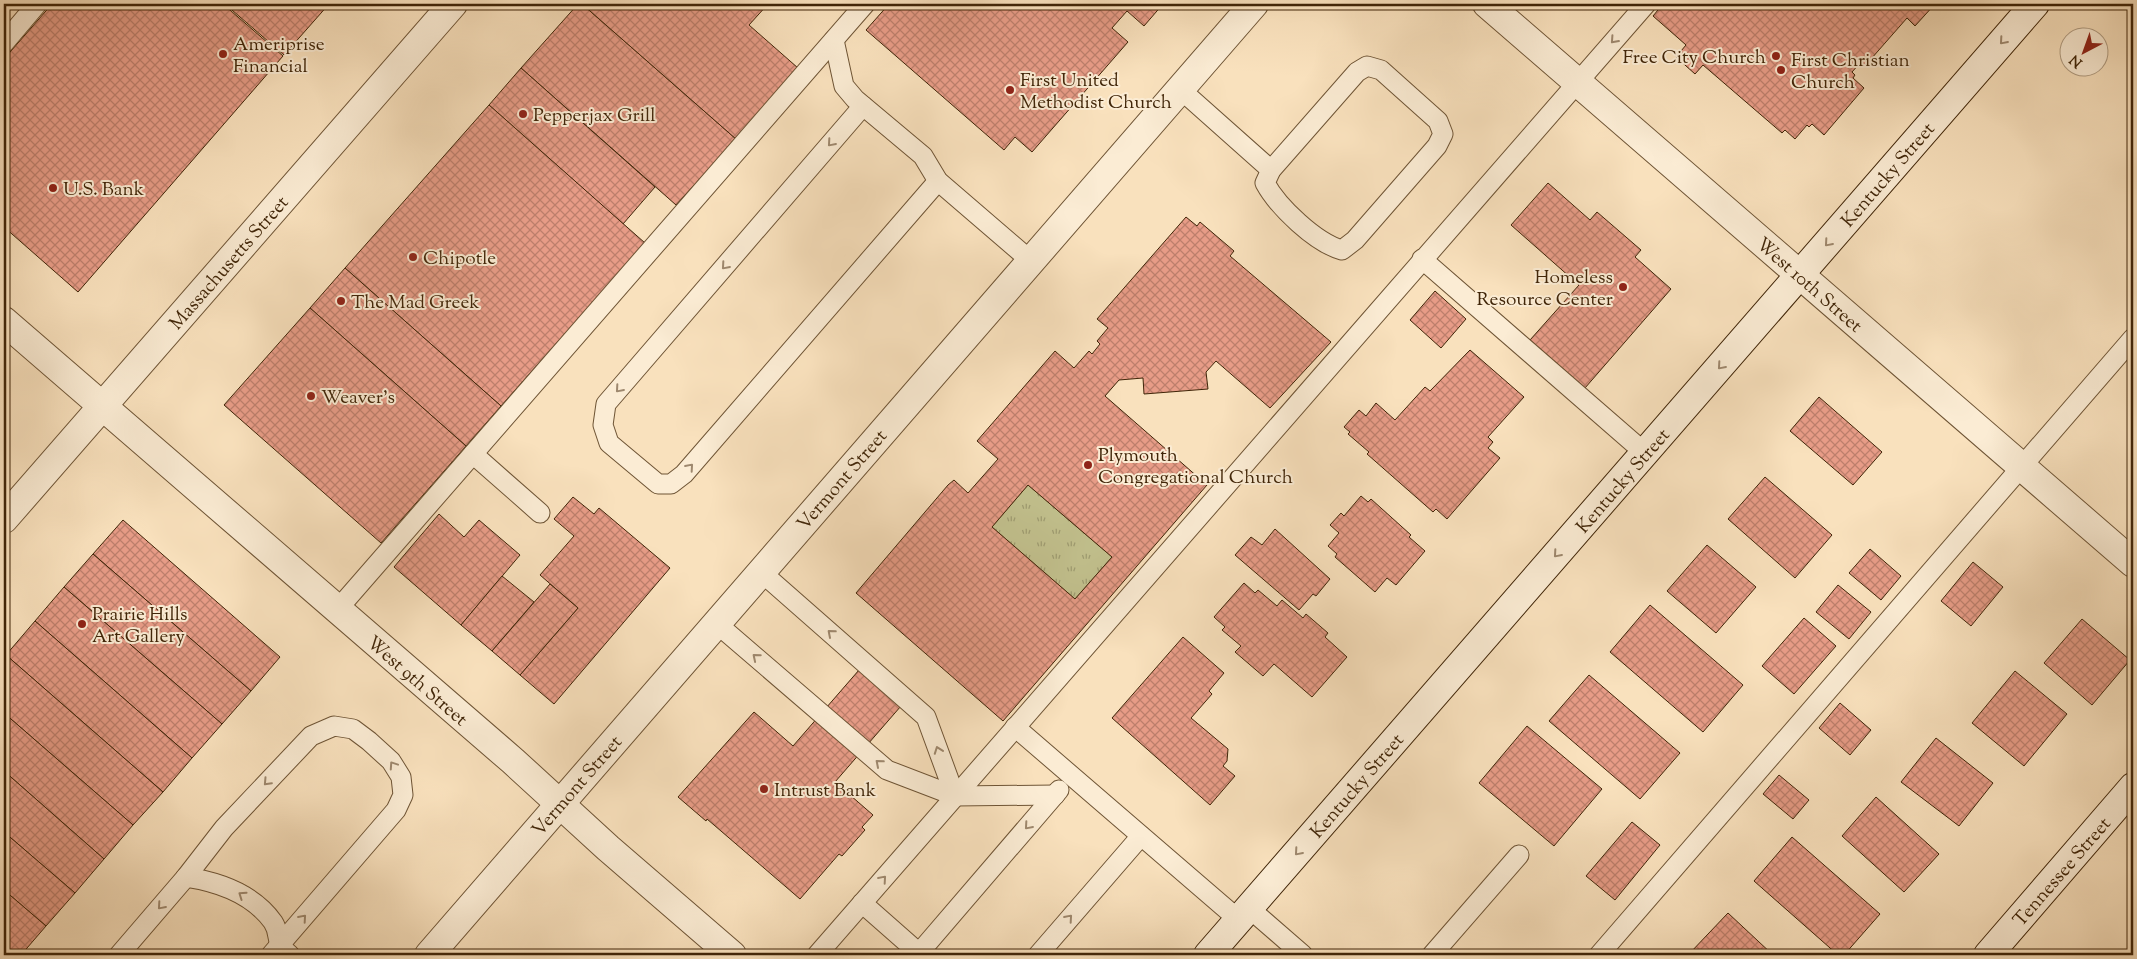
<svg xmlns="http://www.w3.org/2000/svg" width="2137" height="959" font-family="'Sorts Mill Goudy',serif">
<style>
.park{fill:url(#park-tufts);stroke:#81734b}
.building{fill:url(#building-cross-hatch);stroke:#402508;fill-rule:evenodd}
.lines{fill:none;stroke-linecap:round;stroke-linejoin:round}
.service-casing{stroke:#6e5435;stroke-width:21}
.minor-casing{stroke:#6e5435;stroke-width:30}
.tertiary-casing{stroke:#6e5435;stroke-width:30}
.secondary-casing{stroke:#402508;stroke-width:30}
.service{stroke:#fbecd4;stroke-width:19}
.minor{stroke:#fbecd4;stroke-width:28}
.tertiary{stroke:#fbecd4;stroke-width:28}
.secondary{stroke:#fbecd4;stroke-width:28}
.oneway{stroke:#9e886e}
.poi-dot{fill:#8f2418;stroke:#fbecd4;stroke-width:2}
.labels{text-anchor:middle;stroke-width:4;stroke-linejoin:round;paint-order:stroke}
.poi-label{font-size:19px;fill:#402508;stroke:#fbecd4;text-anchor:start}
.street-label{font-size:19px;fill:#402508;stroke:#fbecd4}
</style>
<defs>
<pattern id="park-tufts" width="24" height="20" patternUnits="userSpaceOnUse" patternTransform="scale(1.25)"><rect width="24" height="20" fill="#c2c18e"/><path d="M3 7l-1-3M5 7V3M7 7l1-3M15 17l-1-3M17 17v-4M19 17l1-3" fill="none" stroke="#9f9d72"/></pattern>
<pattern id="building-cross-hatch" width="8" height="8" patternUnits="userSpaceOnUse" patternTransform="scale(1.25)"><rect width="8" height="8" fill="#e79c87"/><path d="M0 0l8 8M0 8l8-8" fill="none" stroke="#bd7f6c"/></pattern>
</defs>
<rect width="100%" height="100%" fill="#f9e1bd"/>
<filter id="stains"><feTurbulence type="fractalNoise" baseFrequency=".004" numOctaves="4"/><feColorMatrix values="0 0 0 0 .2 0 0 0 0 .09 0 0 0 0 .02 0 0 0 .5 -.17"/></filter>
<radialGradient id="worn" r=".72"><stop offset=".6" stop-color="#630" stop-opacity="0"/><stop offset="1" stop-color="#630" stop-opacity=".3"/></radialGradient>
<path class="park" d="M1028,485L1112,557L1075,599L992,527Z"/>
<g class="building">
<path d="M52,4H223L283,56L78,292L4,227V59Z"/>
<path d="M225,4H329L284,55Z"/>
<path d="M578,4H582L736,139L676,205L521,68Z"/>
<path d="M582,4H768L749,25L798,68L736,139Z"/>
<path d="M889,4H1163L1144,26L1127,11L1112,28L1128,42L1032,152L1015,137L1004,150L866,30Z"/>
<path d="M1663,4H1935L1915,26L1907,18L1864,67L1860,63L1852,72L1855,75L1853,78L1864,88L1824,135L1812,124L1809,127L1807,125L1795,139L1785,130L1782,133L1703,65L1695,74L1676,57L1686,45L1653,16Z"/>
<path d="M521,68L655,187L623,224L489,105Z"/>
<path d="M489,105L645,243L501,406L345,268Z"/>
<path d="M1548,183L1590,220L1597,212L1641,250L1635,257L1671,289L1585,388L1530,340L1579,285L1511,225Z"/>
<path d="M1186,217L1197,226L1200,222L1234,251L1230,256L1331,342L1270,408L1216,361L1206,372L1208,389L1144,394L1143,378L1119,380L1105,396L1207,485L1003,721L856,593L948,485L954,480L968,493L998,459L977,441L1055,351L1074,368L1089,351L1092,354L1100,344L1097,341L1108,328L1097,319ZM1028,485L1112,557L1075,599L992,527Z"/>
<path d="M345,268L501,406L466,446L310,308Z"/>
<path d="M1435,291L1466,319L1441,348L1410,320Z"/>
<path d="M310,308L466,446L381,543L224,405Z"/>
<path d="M1470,350L1524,397L1488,437L1493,442L1488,448L1500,458L1447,519L1436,509L1433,512L1367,454L1369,452L1348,434L1350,432L1344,427L1359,410L1366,416L1376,403L1395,420L1425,387L1430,391Z"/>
<path d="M1819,397L1882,452L1853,485L1790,431Z"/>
<path d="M1765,477L1832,535L1795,578L1728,519Z"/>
<path d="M1361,496L1368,502L1371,499L1411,535L1409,537L1425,551L1396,585L1387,578L1375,592L1335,557L1337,554L1328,546L1339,533L1330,525L1341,513L1344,516Z"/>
<path d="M573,497L594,514L599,508L670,568L554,704L520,675L578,608L540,575L574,536L554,519Z"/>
<path d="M439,514L464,537L479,520L520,555L461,625L394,567Z"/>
<path d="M123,520L280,657L251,691L93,554Z"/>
<path d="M1275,529L1330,579L1316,596L1313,594L1299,610L1235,555L1251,537L1262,545Z"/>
<path d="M1707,545L1756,587L1716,633L1667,591Z"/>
<path d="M1870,549L1901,576L1881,600L1849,573Z"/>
<path d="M93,554L251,691L222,724L64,587Z"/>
<path d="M1973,562L2003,587L1971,626L1941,601Z"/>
<path d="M502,576L534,602L492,651L461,625Z"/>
<path d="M1244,583L1255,593L1258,590L1277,606L1282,600L1303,618L1306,614L1328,633L1325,637L1347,657L1312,697L1274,664L1263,676L1235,652L1241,646L1222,630L1225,627L1214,617Z"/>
<path d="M550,584L578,608L520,675L492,651Z"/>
<path d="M1838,585L1871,612L1849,639L1816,612Z"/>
<path d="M64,587L222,724L192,758L35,621Z"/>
<path d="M1650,605L1743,685L1703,732L1610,652Z"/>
<path d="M1804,618L1836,646L1794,694L1762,666Z"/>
<path d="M2082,619L2130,660L2092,705L2044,663Z"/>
<path d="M35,621L192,758L163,792L6,655Z"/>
<path d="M1183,637L1224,673L1209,691L1212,694L1191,718L1228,749L1227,761L1223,766L1235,776L1210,805L1112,718Z"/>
<path d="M6,655L163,792L133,825L4,713Z"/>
<path d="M859,670L901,706L835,782L873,815L862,827L865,830L842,856L839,854L800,899L707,819L706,821L678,797L754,712L793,746Z"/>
<path d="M2015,671L2067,714L2024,766L1972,723Z"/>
<path d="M1589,675L1680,753L1640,799L1549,721Z"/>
<path d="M1840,703L1871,730L1850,755L1819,728Z"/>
<path d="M4,713L133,825L104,859L4,771Z"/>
<path d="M1527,726L1602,789L1554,846L1479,783Z"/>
<path d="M1936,738L1993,783L1959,826L1901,782Z"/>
<path d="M4,771L104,859L75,893L4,832Z"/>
<path d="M1779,775L1809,800L1793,819L1763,794Z"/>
<path d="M1876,797L1939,854L1904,892L1842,836Z"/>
<path d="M1632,822L1660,845L1615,900L1586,876Z"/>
<path d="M4,832L75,893L46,926L4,890Z"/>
<path d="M1792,837L1880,914L1844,955H1838L1754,881Z"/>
<path d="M4,890L46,926L21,955H10L4,949Z"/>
<path d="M1728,913L1773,955L1689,954Z"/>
<path d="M2133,945V955H2131L2127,952Z"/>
</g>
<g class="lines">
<g class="service-casing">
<g id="service">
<path d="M834,40L844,86L855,99L923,156L938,181L1031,261"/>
<path d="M4,43L37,4"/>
<path d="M1367,66L1381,70L1438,121L1443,134L1437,146L1355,240L1342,250C1316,243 1278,207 1265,183L1271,170L1357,72Z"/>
<path d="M1180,89L1271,170"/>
<path d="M863,106L606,404L603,425L609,443L658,484H671L684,474L938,181"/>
<path d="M1422,259L1645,453"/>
<path d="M473,454L540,513"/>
<path d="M761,572L926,717L955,796"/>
<path d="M337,610L865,4"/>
<path d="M716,623L887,770L955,796L1055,795"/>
<path d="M1015,727L1239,920"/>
<path d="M186,877C219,882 253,894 273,922C282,936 272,940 290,955"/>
<path d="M862,903L921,955"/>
<path d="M1249,908L1303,955"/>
<path d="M919,953L1059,790"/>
<path d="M119,955L186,877L224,828L311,736L334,726L353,729L369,741L391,761L401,777L403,795L396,810L271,955"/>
<path d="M817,955L1646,4"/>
<path d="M1038,955L1141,836"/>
<path d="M1432,955L1519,855"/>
<path d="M1599,955L2133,338"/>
</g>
</g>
<g class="minor-casing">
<path id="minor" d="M1487,4L2133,563"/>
</g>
<g class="tertiary-casing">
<g id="tertiary">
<path d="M4,321L513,761L608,848L732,955"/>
<path d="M4,519L453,4"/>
<path d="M429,955L1254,4"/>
</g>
</g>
<g class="secondary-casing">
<g id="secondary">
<path d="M1208,955L2035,4"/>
<path d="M1988,955L2133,787"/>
</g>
</g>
<use href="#service" class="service"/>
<use href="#minor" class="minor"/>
<use href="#tertiary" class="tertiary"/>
<use href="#secondary" class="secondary"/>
</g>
<defs><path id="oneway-chevron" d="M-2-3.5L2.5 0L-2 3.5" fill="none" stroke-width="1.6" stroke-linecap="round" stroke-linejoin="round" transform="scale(1.25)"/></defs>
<g class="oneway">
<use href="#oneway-chevron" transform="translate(1614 40) rotate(132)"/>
<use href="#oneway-chevron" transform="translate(2003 41) rotate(131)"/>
<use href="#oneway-chevron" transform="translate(831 143) rotate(131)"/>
<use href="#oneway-chevron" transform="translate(1828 243) rotate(131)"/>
<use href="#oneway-chevron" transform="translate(725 266) rotate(131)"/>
<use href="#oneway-chevron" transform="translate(1721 366) rotate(131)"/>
<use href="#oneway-chevron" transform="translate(619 389) rotate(131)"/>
<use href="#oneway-chevron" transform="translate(690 467) rotate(-49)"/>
<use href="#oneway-chevron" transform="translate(1557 554) rotate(131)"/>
<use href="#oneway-chevron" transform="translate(831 633) rotate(-139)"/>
<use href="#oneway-chevron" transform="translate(756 657) rotate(-140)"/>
<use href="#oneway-chevron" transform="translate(938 750) rotate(-110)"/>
<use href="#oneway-chevron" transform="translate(879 763) rotate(-139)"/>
<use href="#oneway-chevron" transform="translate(393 765) rotate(-124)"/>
<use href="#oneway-chevron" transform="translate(267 782) rotate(133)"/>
<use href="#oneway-chevron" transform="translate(1028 826) rotate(131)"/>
<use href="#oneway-chevron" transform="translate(1298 852) rotate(131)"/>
<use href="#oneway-chevron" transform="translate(883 879) rotate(-49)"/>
<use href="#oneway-chevron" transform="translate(242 895) rotate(-145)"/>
<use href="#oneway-chevron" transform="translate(161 906) rotate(131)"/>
<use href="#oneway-chevron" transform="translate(303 918) rotate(-49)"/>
<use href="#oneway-chevron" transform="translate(1069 918) rotate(-49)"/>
</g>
<g class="poi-dot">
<circle cx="223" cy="54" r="5"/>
<circle cx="1776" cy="56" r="5"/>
<circle cx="1781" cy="70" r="5"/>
<circle cx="1010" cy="90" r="5"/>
<circle cx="523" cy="114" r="5"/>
<circle cx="53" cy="188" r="5"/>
<circle cx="413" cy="257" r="5"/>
<circle cx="1623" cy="287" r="5"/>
<circle cx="341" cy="301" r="5"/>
<circle cx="311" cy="396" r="5"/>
<circle cx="1088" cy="465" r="5"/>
<circle cx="82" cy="624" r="5"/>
<circle cx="764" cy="789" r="5"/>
</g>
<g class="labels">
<g class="poi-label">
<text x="233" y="50">Ameriprise<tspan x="233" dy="22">Financial</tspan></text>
<text x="1766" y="63" text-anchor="end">Free City Church</text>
<text x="1791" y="66">First Christian<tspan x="1791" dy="22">Church</tspan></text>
<text x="1020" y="86">First United<tspan x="1020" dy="22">Methodist Church</tspan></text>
<text x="533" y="121">Pepperjax Grill</text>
<text x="63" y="195">U.S. Bank</text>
<text x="423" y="264">Chipotle</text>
<text x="1613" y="283" text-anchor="end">Homeless<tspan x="1613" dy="22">Resource Center</tspan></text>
<text x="351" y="308">The Mad Greek</text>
<text x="321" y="403">Weaver's</text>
<text x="1098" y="461">Plymouth<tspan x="1098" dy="22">Congregational Church</tspan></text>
<text x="92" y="620">Prairie Hills<tspan x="92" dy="22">Art Gallery</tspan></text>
<text x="774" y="796">Intrust Bank</text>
</g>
<g class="street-label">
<text transform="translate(1887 174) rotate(-49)" y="7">Kentucky Street</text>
<text transform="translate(228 262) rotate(-49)" y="7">Massachusetts Street</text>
<text transform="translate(1810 284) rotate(41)" y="7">West 10th Street</text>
<text transform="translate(841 479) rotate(-49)" y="7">Vermont Street</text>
<text transform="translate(1622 480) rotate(-49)" y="7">Kentucky Street</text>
<text transform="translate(418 680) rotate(41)" y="7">West 9th Street</text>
<text transform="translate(576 785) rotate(-49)" y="7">Vermont Street</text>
<text transform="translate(1356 785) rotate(-49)" y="7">Kentucky Street</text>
<text transform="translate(2061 871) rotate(-49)" y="7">Tennessee Street</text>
</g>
</g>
<rect width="2137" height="959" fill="none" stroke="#f9e1bd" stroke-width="20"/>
<rect x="5" y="5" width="2127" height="949" fill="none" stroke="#402508" stroke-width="2.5"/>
<rect x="10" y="10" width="2117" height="939" fill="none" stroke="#402508"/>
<g transform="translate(2084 52) rotate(221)"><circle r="24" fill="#fbecd4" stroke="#b09c82"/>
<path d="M0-4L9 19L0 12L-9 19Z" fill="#8f2418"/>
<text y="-8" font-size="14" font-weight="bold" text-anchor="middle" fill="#402508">N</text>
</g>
<rect width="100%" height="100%" filter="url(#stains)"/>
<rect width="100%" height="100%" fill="url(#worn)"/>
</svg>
